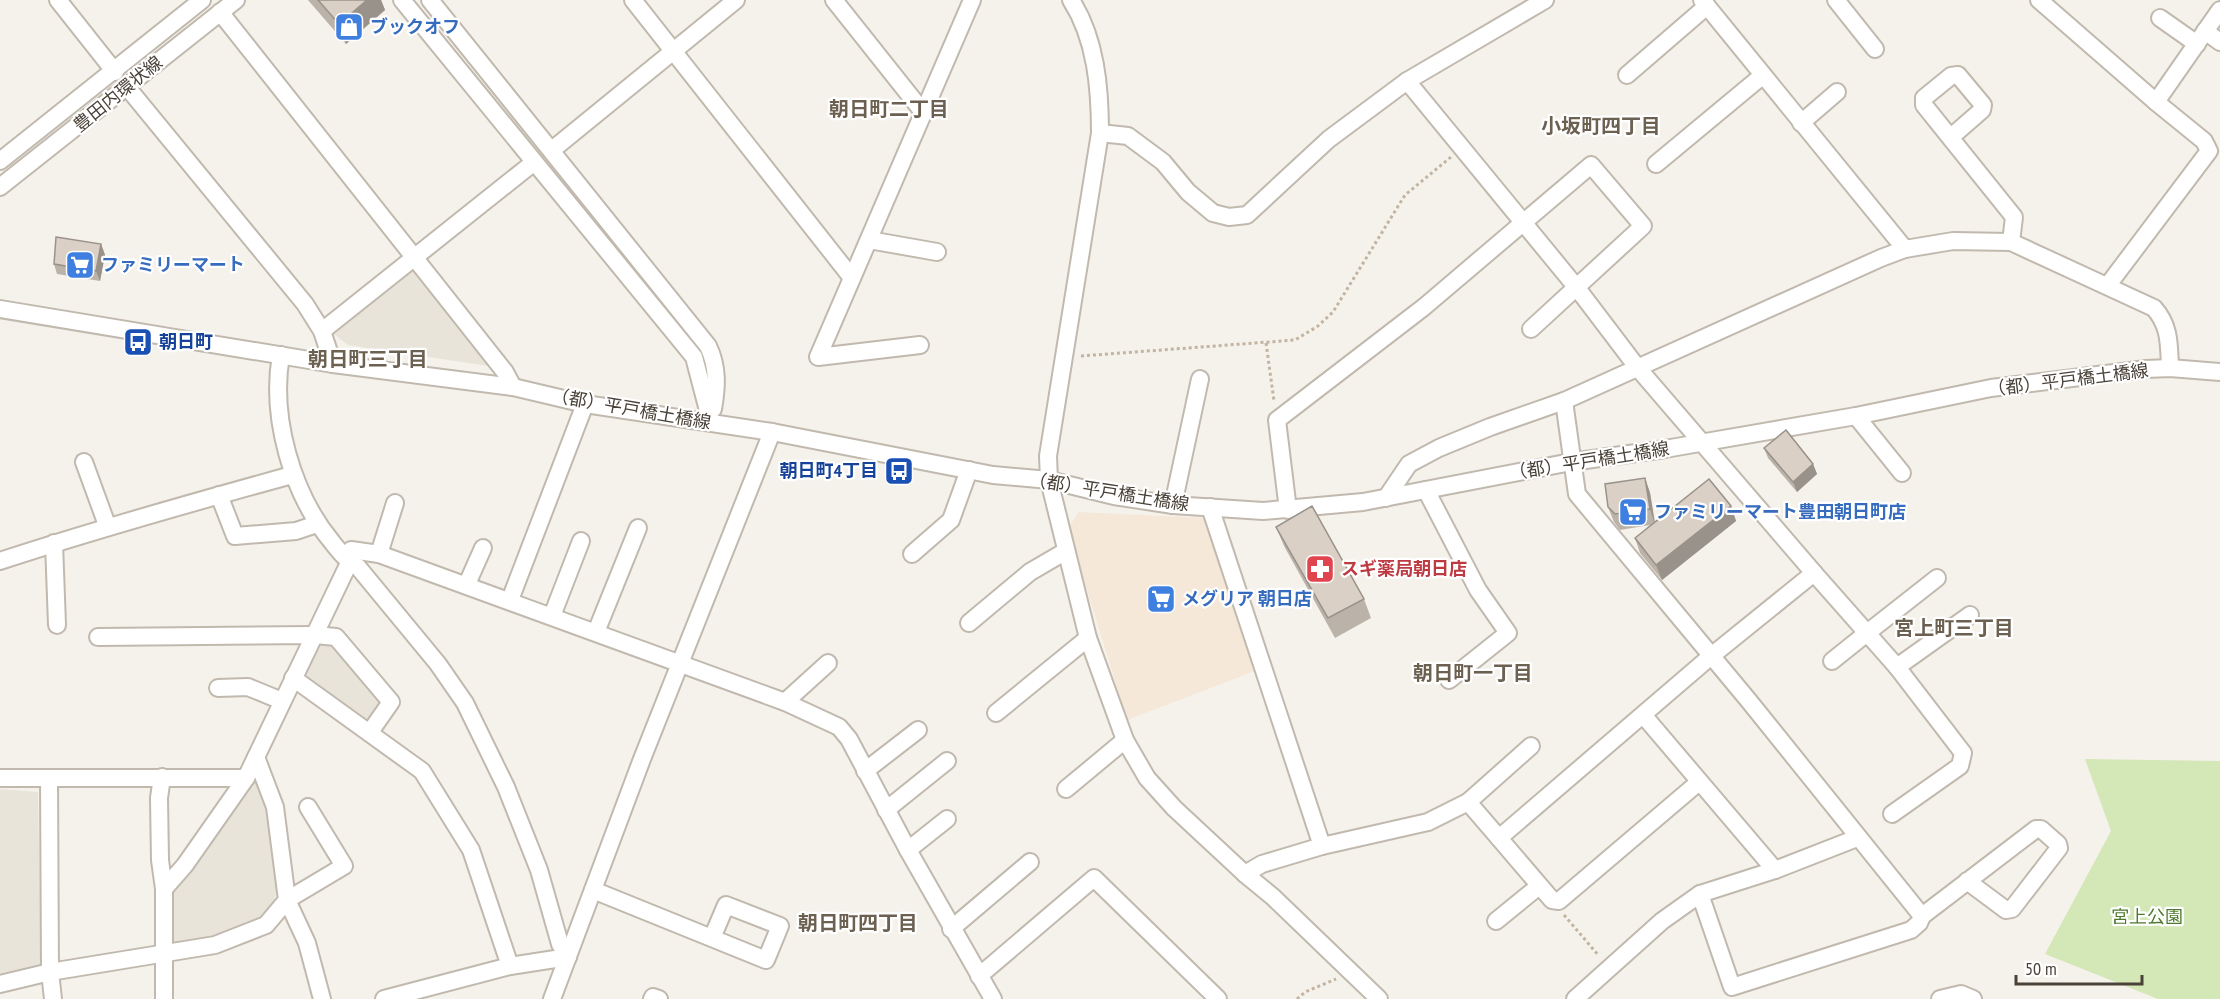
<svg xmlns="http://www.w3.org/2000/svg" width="2220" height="999" font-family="'PT Sans Narrow','Noto Sans JP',sans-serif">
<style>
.residential{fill:#e9e4da}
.commercial{fill:#f5e8d9}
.green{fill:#d4e7b7}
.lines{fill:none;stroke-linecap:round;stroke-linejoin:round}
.minor-casing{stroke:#c1b9ae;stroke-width:20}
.path{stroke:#c2b4a0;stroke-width:3;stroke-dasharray:3 3;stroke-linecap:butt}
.minor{stroke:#fff;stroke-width:16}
.wall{fill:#bbb3a9}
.shaded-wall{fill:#99928a}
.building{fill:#dad0c5;stroke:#99928a;stroke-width:1.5}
.labels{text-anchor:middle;stroke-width:4.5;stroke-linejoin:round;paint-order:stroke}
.shop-label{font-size:18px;font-weight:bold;fill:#366cbe;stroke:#fff;text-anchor:start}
.street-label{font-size:18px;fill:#4a4239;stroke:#fff}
.transit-label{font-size:18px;font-weight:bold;fill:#164399;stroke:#fff;text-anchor:start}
.health-label{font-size:18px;font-weight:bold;fill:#be3a42;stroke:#fff;text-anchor:start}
.park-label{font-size:18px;fill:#4f7a2e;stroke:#fff}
.neighbourhood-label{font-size:20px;font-weight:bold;fill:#6c6051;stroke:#fff}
</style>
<rect width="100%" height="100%" fill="#f5f2ec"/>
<g class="residential">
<path d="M415,266L495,367L348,345L330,331Z"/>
<path d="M317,640L333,642L385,705L366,724L300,673Z"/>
<path d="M253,777L260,784L272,820L278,885L273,905L257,923L168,949L169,897Z"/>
<path d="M0,789L38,792L41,964L0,975Z"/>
</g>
<path class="commercial" d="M1079,512L1206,518L1255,671L1127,720L1068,528Z"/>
<path class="green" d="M2085,759L2220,761V999H2158L2045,954L2111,831Z"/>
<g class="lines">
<g class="minor-casing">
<g id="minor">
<path d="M58,0L115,72"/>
<path d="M402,0L694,357L711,422"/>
<path d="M430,0L708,346C718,367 717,386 713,409"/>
<path d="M633,0L852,278"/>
<path d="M834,0L923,112"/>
<path d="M1071,0C1096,39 1100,88 1100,133L1048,456L1049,480L1088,638L1125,740L1147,778L1174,808L1245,874L1273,897L1379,999"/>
<path d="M1702,0L1905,249"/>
<path d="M1836,0L1875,49"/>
<path d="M2039,0L2156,102L2220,10"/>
<path d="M220,12L505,372L513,387"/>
<path d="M2160,18L2197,44"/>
<path d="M2205,31L2220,42"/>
<path d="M1627,75L1707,6"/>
<path d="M127,87L305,304L322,331L333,364"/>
<path d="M1801,123L1837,92"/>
<path d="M1100,133L1128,136L1163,162L1188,192L1213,213L1229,217L1247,215L1329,139L1407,81L1545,0"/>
<path d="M1951,137L1982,110L1983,105L1958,75L1951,76L1924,98V105L2014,217L2011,242"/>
<path d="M552,150L736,0"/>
<path d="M0,161L202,0"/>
<path d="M1656,164L1762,76"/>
<path d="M0,187L236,0"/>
<path d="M869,240L937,252"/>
<path d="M2108,285L2209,151L2204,141L2156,102"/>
<path d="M0,309L333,364L513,387L585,404L772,432L993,475L1049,480L1114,496L1173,505L1263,511L1363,502L1571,462L1665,449L1856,416L1991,388L2146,369L2170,368L2220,372"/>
<path d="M322,331L533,163"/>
<path d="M920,345L818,357L972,0"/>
<path d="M281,355C270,417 292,494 332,542C340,552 347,561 358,567L438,664L465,703L506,787L539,870L560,944L568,957"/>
<path d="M1564,401L1577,494L1749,701L1922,916L1919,923L1911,930L1732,987L1700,894"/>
<path d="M1856,416L1902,473"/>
<path d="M84,462L107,525"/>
<path d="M1426,490L1478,590L1508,633L1449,680"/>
<path d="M219,495L235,536L296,531L317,524"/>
<path d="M1386,498L1409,464L1439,448L1490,427L1564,401L1881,258L1905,249L1953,241L2011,242L2154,308C2170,326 2169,344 2170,368"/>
<path d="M1173,505L1200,379"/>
<path d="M1210,507L1322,846"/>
<path d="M1288,510L1277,420L1424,307L1591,165L1643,226L1531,329"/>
<path d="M54,543L57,625"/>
<path d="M379,554L395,503"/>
<path d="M912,554L951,520L969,470"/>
<path d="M0,561C97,529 194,502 292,475"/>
<path d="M1814,573L1867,633L1937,578"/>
<path d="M467,584L483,548"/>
<path d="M510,600L585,404"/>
<path d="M552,616L581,541"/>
<path d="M969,623L1030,572L1066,551"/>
<path d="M596,632L638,528"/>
<path d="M98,637L315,635L336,637L391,702L370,732"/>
<path d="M1832,661L1867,633L1897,667L1970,615"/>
<path d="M293,678L422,771L471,850L510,966"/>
<path d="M218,688L248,687L282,701"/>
<path d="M785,702L828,663"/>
<path d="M996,713L1088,638"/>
<path d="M1644,716L1775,870"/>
<path d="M865,771L918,730"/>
<path d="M162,777L159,798L160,860L164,889V999"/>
<path d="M0,778H246"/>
<path d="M49,778L50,972L53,999"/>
<path d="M1066,789L1125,740"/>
<path d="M1468,802L1531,746"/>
<path d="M308,807L344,866L287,900L307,943L322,999"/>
<path d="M886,810L947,761"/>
<path d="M1892,814L1960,766L1963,753L1897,667"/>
<path d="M1499,838L1552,900L1559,901L1699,782"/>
<path d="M908,850L947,819"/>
<path d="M1245,874L1262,864L1322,846L1428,822L1468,802L1499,838L1710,657L1814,573L1637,367L1577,288L1407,81"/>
<path d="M164,889L185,865L246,778L349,563L351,550L379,554L785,702L839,727L849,739L908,850L993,999"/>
<path d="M593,890L766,960L780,926L726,905L712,938"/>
<path d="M1922,916L2036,829H2041L2058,844L2059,848L2012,909L2006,910L1967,881"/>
<path d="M1496,921L1539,886"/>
<path d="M951,929L1030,862"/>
<path d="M979,976L1094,878L1218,999"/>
<path d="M0,984L50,972L215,945L266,925L287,900L275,807L256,757"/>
<path d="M384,999L510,966L568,957"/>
<path d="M552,999L642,759L772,432"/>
<path d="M652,999L653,997L659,999"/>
<path d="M1575,999L1662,921L1700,894L1775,870L1857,838"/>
<path d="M1940,999L1961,994L1973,999"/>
</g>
</g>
<g class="path">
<path d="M1266,343L1274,401"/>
<path d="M1081,356L1295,340L1318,326L1333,312L1405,195L1451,157"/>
<path d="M1564,915L1599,956"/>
<path d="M1297,999L1305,992L1336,979"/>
</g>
<use href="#minor" class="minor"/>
</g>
<g class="wall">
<path d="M308,0H381L385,10L346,44Z"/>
<path d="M101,244L105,255L100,281L57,274L54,264Z"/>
<path d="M1764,448L1813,464L1817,474L1797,492L1768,458Z"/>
<path d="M1645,478L1650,493L1655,522L1731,506L1736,521L1662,580L1640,553L1635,538L1650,525L1620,530L1614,522L1608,507Z"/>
<path d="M1276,527L1364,599L1371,618L1335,638L1284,546Z"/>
</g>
<g class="shaded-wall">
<path d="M367,0H381L385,10L346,44L339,24Z"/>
<path d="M101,244L105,255L100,281L96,271Z"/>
<path d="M1813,464L1817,474L1797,492L1793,482Z"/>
<path d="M1645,478L1650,493L1655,525L1650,509Z"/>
<path d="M1731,506L1736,521L1662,580L1656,565Z"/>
</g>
<g class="building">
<path d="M318,0H367L339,24Z"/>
<path d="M56,237L101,244L96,271L54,264Z"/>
<path d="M1786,430L1813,464L1793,482L1764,448Z"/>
<path d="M1645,478L1650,509L1615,514L1608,507L1605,484Z"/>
<path d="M1709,479L1731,506L1656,565L1635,538Z"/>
<path d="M1312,506L1364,599L1328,618L1276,527Z"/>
</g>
<defs>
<g id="shop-square" transform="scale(1.5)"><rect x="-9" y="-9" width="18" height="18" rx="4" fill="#3f7fe0" stroke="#fff"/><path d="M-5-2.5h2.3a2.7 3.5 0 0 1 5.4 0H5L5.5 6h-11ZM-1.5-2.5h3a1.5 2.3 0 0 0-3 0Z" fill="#fff"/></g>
<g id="supermarket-square" transform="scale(1.5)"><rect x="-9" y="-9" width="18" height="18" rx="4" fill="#3f7fe0" stroke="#fff"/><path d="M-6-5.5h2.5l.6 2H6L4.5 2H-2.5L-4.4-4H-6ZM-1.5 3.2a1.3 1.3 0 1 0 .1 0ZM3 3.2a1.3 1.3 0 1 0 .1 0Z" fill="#fff"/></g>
<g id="bus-square" transform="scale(1.5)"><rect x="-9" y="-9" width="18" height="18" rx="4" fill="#1a4fb4" stroke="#fff"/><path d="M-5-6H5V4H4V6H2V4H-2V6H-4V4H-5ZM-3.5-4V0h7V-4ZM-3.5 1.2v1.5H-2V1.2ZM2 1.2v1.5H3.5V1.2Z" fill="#fff"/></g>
<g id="pharmacy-square" transform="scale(1.5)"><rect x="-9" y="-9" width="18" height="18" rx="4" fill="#e0444e" stroke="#fff"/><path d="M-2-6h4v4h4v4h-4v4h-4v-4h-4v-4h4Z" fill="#fff"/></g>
</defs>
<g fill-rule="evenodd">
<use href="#shop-square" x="349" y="27"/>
<use href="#supermarket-square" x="80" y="265"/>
<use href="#bus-square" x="138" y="342"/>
<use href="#bus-square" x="899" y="471"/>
<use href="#supermarket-square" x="1633" y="512"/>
<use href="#pharmacy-square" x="1320" y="569"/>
<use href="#supermarket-square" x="1161" y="599"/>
</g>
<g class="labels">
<g class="shop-label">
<text x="370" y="33">ブックオフ</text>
<text x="101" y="271">ファミリーマート</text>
<text x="1654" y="518">ファミリーマート豊田朝日町店</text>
<text x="1182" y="605">メグリア 朝日店</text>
</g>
<g class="street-label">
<text transform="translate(118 94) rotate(-39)" y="6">豊田内環状線</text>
<text transform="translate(2068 380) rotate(-7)" y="6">（都）平戸橋土橋線</text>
<text transform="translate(631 409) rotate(10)" y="6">（都）平戸橋土橋線</text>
<text transform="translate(1589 461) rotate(-9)" y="6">（都）平戸橋土橋線</text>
<text transform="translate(1109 492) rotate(9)" y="6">（都）平戸橋土橋線</text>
</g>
<g class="transit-label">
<text x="159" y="348">朝日町</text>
<text x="878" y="477" text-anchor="end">朝日町4丁目</text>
</g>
<g class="health-label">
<text x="1341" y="575">スギ薬局朝日店</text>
</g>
<g class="park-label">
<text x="2147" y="923">宮上公園</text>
</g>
<g class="neighbourhood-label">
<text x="889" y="116">朝日町二丁目</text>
<text x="1601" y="133">小坂町四丁目</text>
<text x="368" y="366">朝日町三丁目</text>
<text x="1954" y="635">宮上町三丁目</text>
<text x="1473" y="680">朝日町一丁目</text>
<text x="858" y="930">朝日町四丁目</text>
</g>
</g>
<path d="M2016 975v9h126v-9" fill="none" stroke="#4a4239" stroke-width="3"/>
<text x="2025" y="975" font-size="18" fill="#4a4239" stroke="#ffffff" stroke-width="4.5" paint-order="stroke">50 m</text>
</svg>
